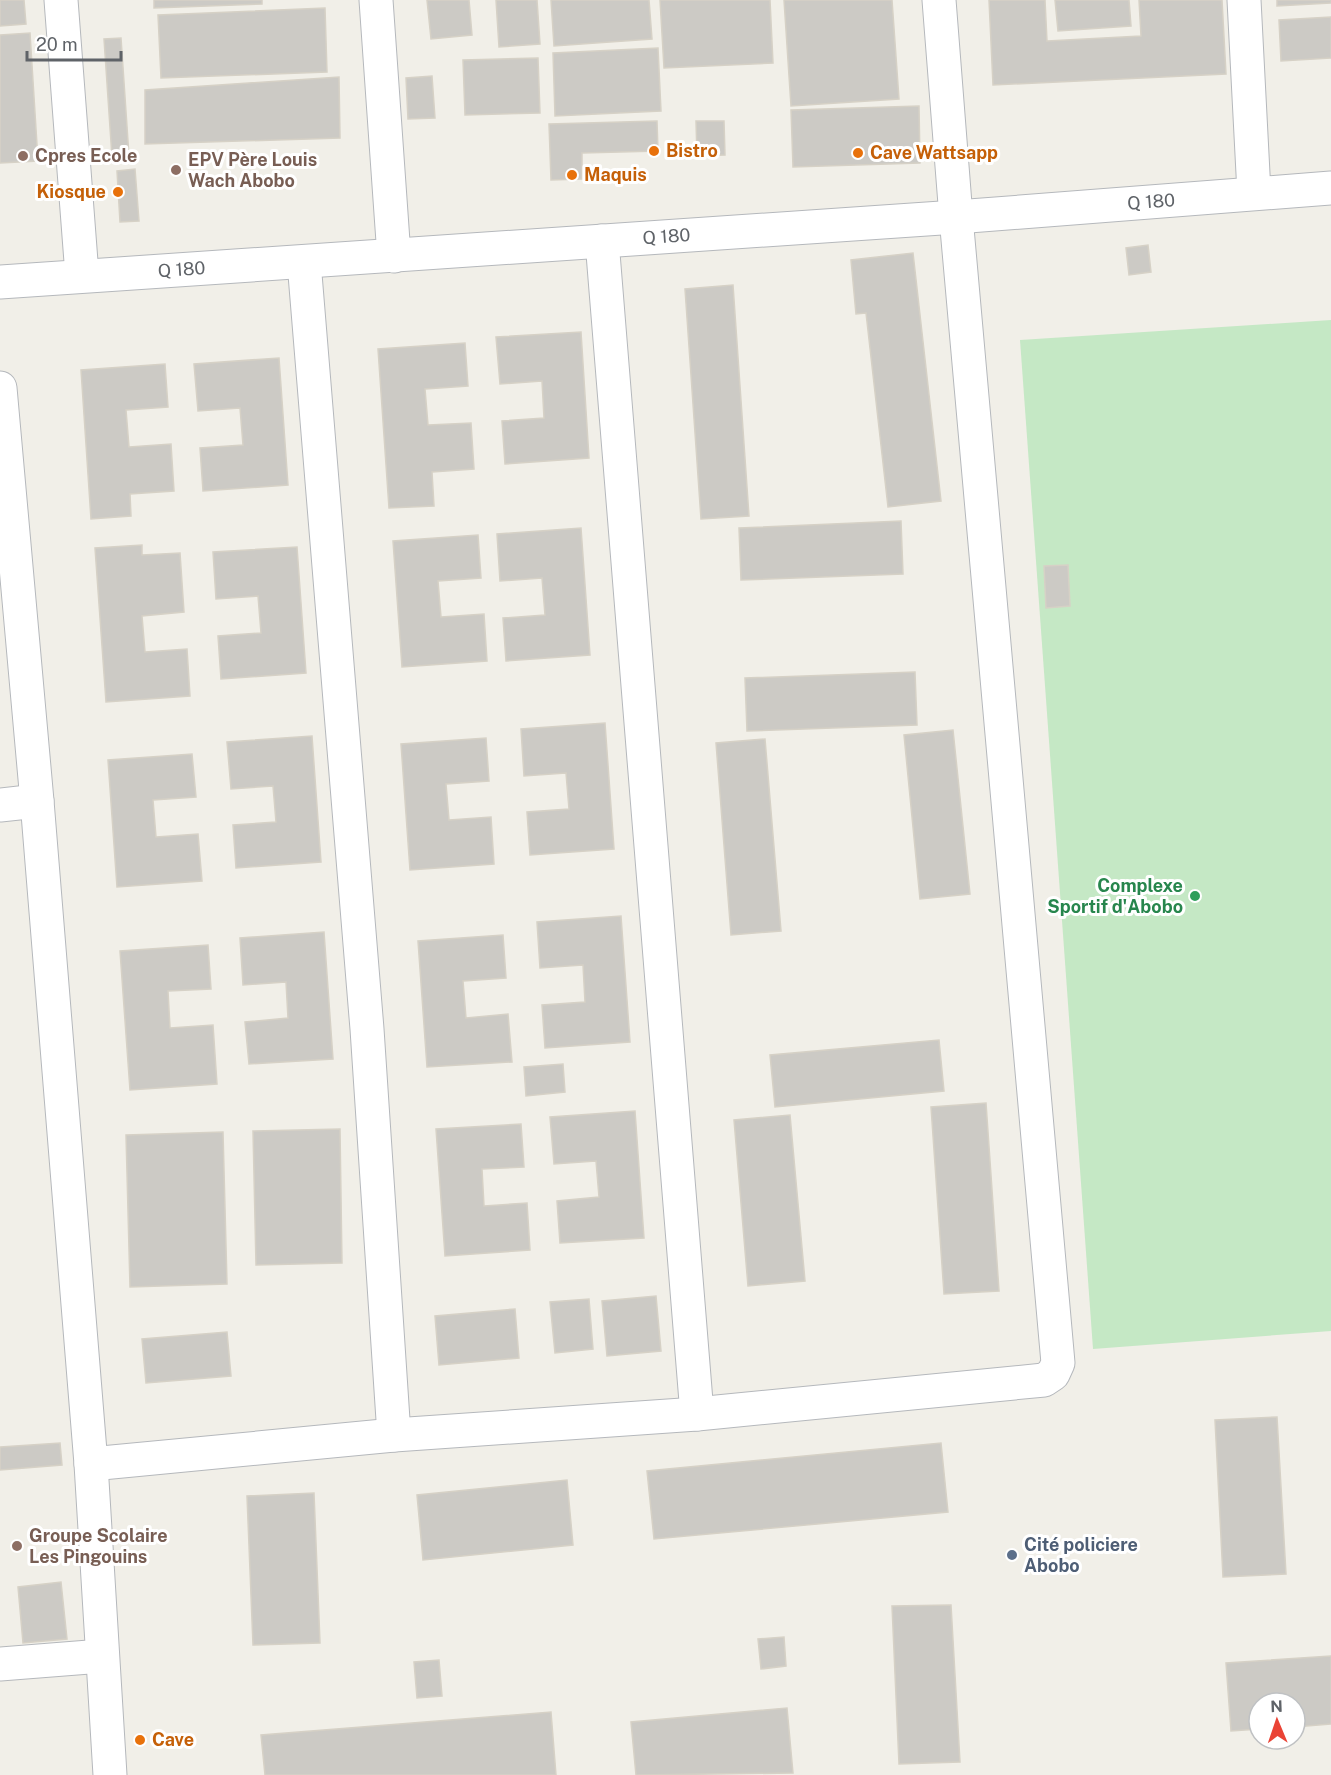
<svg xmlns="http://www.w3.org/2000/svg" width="1331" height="1775" font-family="'Public Sans',sans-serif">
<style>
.green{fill:#c5e8c5}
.building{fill:#cccac5;stroke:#d6d1c6;stroke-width:1.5}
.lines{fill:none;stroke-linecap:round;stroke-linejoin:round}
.minor-casing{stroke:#b5b8bc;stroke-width:35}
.tertiary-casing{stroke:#b5b8bc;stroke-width:35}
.minor{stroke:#fff;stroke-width:33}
.tertiary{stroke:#fff;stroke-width:33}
.food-dot{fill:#e8710a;stroke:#fff;stroke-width:2}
.education-dot{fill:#8d6e63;stroke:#fff;stroke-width:2}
.leisure-dot{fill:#2e9e5b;stroke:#fff;stroke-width:2}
.service-dot{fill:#5c6f8a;stroke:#fff;stroke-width:2}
.labels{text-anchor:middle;stroke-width:6;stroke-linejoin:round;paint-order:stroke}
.food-label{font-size:18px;font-weight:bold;fill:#c56008;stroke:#fff;text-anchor:start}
.education-label{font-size:18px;font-weight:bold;fill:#785e54;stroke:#fff;text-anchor:start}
.street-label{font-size:18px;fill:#5f6368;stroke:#fff}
.leisure-label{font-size:18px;font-weight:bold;fill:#27864d;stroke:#fff;text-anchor:end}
.service-label{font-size:18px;font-weight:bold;fill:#4e5e75;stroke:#fff;text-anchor:start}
</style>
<rect width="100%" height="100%" fill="#f1efe8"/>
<path class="green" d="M1331,320V1331L1093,1349L1020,340Z"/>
<g class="building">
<path d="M0,0H24L26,24L0,26Z"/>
<path d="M154,0H262V4L154,8Z"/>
<path d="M427,0H469L472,35L431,39Z"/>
<path d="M496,0H537L540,44L499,47Z"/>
<path d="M551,0H649L652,39L554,46Z"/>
<path d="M660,0H770L773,63L664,68Z"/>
<path d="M784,0H892L899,99L791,106Z"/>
<path d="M989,0H1045L1047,41L1141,36L1139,0H1222L1226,74L993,85Z"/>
<path d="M1055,0H1129L1131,26L1058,31Z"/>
<path d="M1277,0H1331V3L1277,6Z"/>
<path d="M325,8L327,72L161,78L158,15Z"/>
<path d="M1331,17V58L1281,61L1279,20Z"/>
<path d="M30,33L38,161L0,163V35Z"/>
<path d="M121,38L129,156L112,157L104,39Z"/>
<path d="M658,48L661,111L555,116L553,53Z"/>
<path d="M538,58L540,113L465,115L463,60Z"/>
<path d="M432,76L435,118L408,119L406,78Z"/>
<path d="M339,77L340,138L145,144V90Z"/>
<path d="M919,106L920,163L793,167L791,110Z"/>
<path d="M657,121L658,151L582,153V179L551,180L549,124Z"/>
<path d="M696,121H724L725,155L697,156Z"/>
<path d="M135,169L139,221L120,222L117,171Z"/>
<path d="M1148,245L1151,272L1129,275L1126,248Z"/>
<path d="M913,253L941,501L888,507L866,313L856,314L851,260Z"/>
<path d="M733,285L749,516L701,519L685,289Z"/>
<path d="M581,332L589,458L505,464L502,421L544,418L542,381L500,384L496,337Z"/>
<path d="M465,343L468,386L425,389L428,425L471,423L474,469L432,472L434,506L389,508L378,349Z"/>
<path d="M279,358L288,485L203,491L200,448L243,445L240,408L198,411L194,364Z"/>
<path d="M165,364L168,407L126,410L129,447L171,444L174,491L130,494L131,516L91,519L81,370Z"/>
<path d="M901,521L903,574L741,580L739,528Z"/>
<path d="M581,528L590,655L506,661L503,618L545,615L542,578L500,581L497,534Z"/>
<path d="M478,535L481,578L438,581L441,617L484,614L487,661L402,667L393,541Z"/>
<path d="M142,545V555L180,553L184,612L142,616L145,652L187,649L190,696L106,702L95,548Z"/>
<path d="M297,547L306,673L221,679L218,636L261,633L258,596L216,599L213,552Z"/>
<path d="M1068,565L1070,606L1046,608L1044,566Z"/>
<path d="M915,672L917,725L747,731L745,678Z"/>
<path d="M605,723L614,849L530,855L527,812L569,809L566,773L524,776L521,729Z"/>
<path d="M953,730L970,894L920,899L904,735Z"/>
<path d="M312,736L321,862L236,868L233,825L276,822L273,786L231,789L227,742Z"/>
<path d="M486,738L489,781L446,784L449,820L491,817L494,864L410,870L401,744Z"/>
<path d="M765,739L781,931L731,935L716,743Z"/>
<path d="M192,754L196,797L153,800L156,837L198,834L202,881L117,887L108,760Z"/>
<path d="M621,916L630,1042L545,1048L542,1005L585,1002L583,965L540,968L537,922Z"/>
<path d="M324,932L333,1059L249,1064L245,1022L288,1018L286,982L243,985L240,938Z"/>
<path d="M503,935L506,978L463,981L466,1018L508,1014L512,1062L427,1067L418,941Z"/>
<path d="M208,945L211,989L168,991L170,1028L213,1025L217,1084L130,1090L120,951Z"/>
<path d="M939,1040L944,1091L775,1107L770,1055Z"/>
<path d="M563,1064L565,1092L526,1096L524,1067Z"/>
<path d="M986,1103L999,1291L944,1294L931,1107Z"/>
<path d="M635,1111L644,1238L560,1243L557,1201L599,1197L596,1161L554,1164L550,1117Z"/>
<path d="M790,1115L805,1281L748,1286L734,1120Z"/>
<path d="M521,1124L524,1167L482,1169L484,1206L527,1203L530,1250L445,1256L436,1129Z"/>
<path d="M340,1129L342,1263L256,1265L253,1131Z"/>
<path d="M223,1132L227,1284L130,1287L126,1135Z"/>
<path d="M656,1296L661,1351L607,1356L602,1301Z"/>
<path d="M589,1299L593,1349L555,1353L550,1302Z"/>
<path d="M515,1309L519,1358L439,1365L435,1316Z"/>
<path d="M227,1332L231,1376L146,1383L142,1339Z"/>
<path d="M1277,1417L1286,1574L1223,1577L1215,1420Z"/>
<path d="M60,1443L62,1465L0,1470V1447Z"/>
<path d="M941,1443L948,1512L654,1539L647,1471Z"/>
<path d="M567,1480L573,1545L423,1560L417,1495Z"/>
<path d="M314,1493L320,1643L253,1645L247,1496Z"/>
<path d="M61,1582L67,1639L23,1643L18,1587Z"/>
<path d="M951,1605L960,1762L899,1764L892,1606Z"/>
<path d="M784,1637L786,1666L761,1669L758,1639Z"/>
<path d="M1331,1656V1724L1295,1727V1703H1259V1729L1231,1731L1226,1663Z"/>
<path d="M439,1660L442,1696L417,1698L414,1662Z"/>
<path d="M787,1708L793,1773L636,1775L631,1722Z"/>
<path d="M551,1712L556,1775H265L261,1735Z"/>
</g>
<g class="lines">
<g class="minor-casing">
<g id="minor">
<path d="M61,0L82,275"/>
<path d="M376,0L394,256"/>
<path d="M1244,0L1254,193"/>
<path d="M602,241L697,1414"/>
<path d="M304,262L367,1029L394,1435"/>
<path d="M0,388L37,801L91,1464L110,1775"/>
<path d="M0,805L37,801"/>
<path d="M91,1464L394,1435L697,1414L1044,1380L1053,1374L1058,1363L956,217L939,0"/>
<path d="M0,1664L102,1656"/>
</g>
</g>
<g class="tertiary-casing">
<g id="tertiary">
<path id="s1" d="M0,282L956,217L1331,188"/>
</g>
</g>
<use href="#minor" class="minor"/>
<use href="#tertiary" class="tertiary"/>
</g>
<g class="food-dot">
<circle cx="654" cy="151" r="6"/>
<circle cx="858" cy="153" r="6"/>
<circle cx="572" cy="175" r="6"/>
<circle cx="118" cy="192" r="6"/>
<circle cx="140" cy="1740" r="6"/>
</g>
<g class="education-dot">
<circle cx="23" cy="156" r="6"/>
<circle cx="176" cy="170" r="6"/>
<circle cx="17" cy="1546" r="6"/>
</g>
<circle class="leisure-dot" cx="1195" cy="896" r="6"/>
<circle class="service-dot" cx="1012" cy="1555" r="6"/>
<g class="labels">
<g class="food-label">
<text x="666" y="157">Bistro</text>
<text x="870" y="159">Cave Wattsapp</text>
<text x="584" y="181">Maquis</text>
<text x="106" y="198" text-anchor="end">Kiosque</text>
<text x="152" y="1746">Cave</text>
</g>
<g class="education-label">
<text x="35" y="162">Cpres Ecole</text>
<text x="188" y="166">EPV Père Louis<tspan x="188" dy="21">Wach Abobo</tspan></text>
<text x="29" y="1542">Groupe Scolaire<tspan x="29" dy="21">Les Pingouins</tspan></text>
</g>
<g class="street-label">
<text dy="6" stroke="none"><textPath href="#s1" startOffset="1154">Q 180</textPath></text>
<text dy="6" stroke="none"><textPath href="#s1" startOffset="668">Q 180</textPath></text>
<text dy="6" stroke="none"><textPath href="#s1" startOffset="182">Q 180</textPath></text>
</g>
<g class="leisure-label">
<text x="1183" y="892">Complexe<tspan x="1183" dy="21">Sportif d'Abobo</tspan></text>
</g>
<g class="service-label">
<text x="1024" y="1551">Cité policiere<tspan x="1024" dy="21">Abobo</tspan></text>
</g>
</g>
<g transform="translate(1277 1721) rotate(358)"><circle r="28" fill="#ffffff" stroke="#bfc1c3" stroke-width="1.5"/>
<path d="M0-4.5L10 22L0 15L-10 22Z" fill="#ea4335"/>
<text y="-9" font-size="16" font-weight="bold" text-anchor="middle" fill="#5f6368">N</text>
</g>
<path d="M27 51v9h94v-9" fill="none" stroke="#5f6368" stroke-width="3"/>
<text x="36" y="51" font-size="18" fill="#5f6368" stroke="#ffffff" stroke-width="4.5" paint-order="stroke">20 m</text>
</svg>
